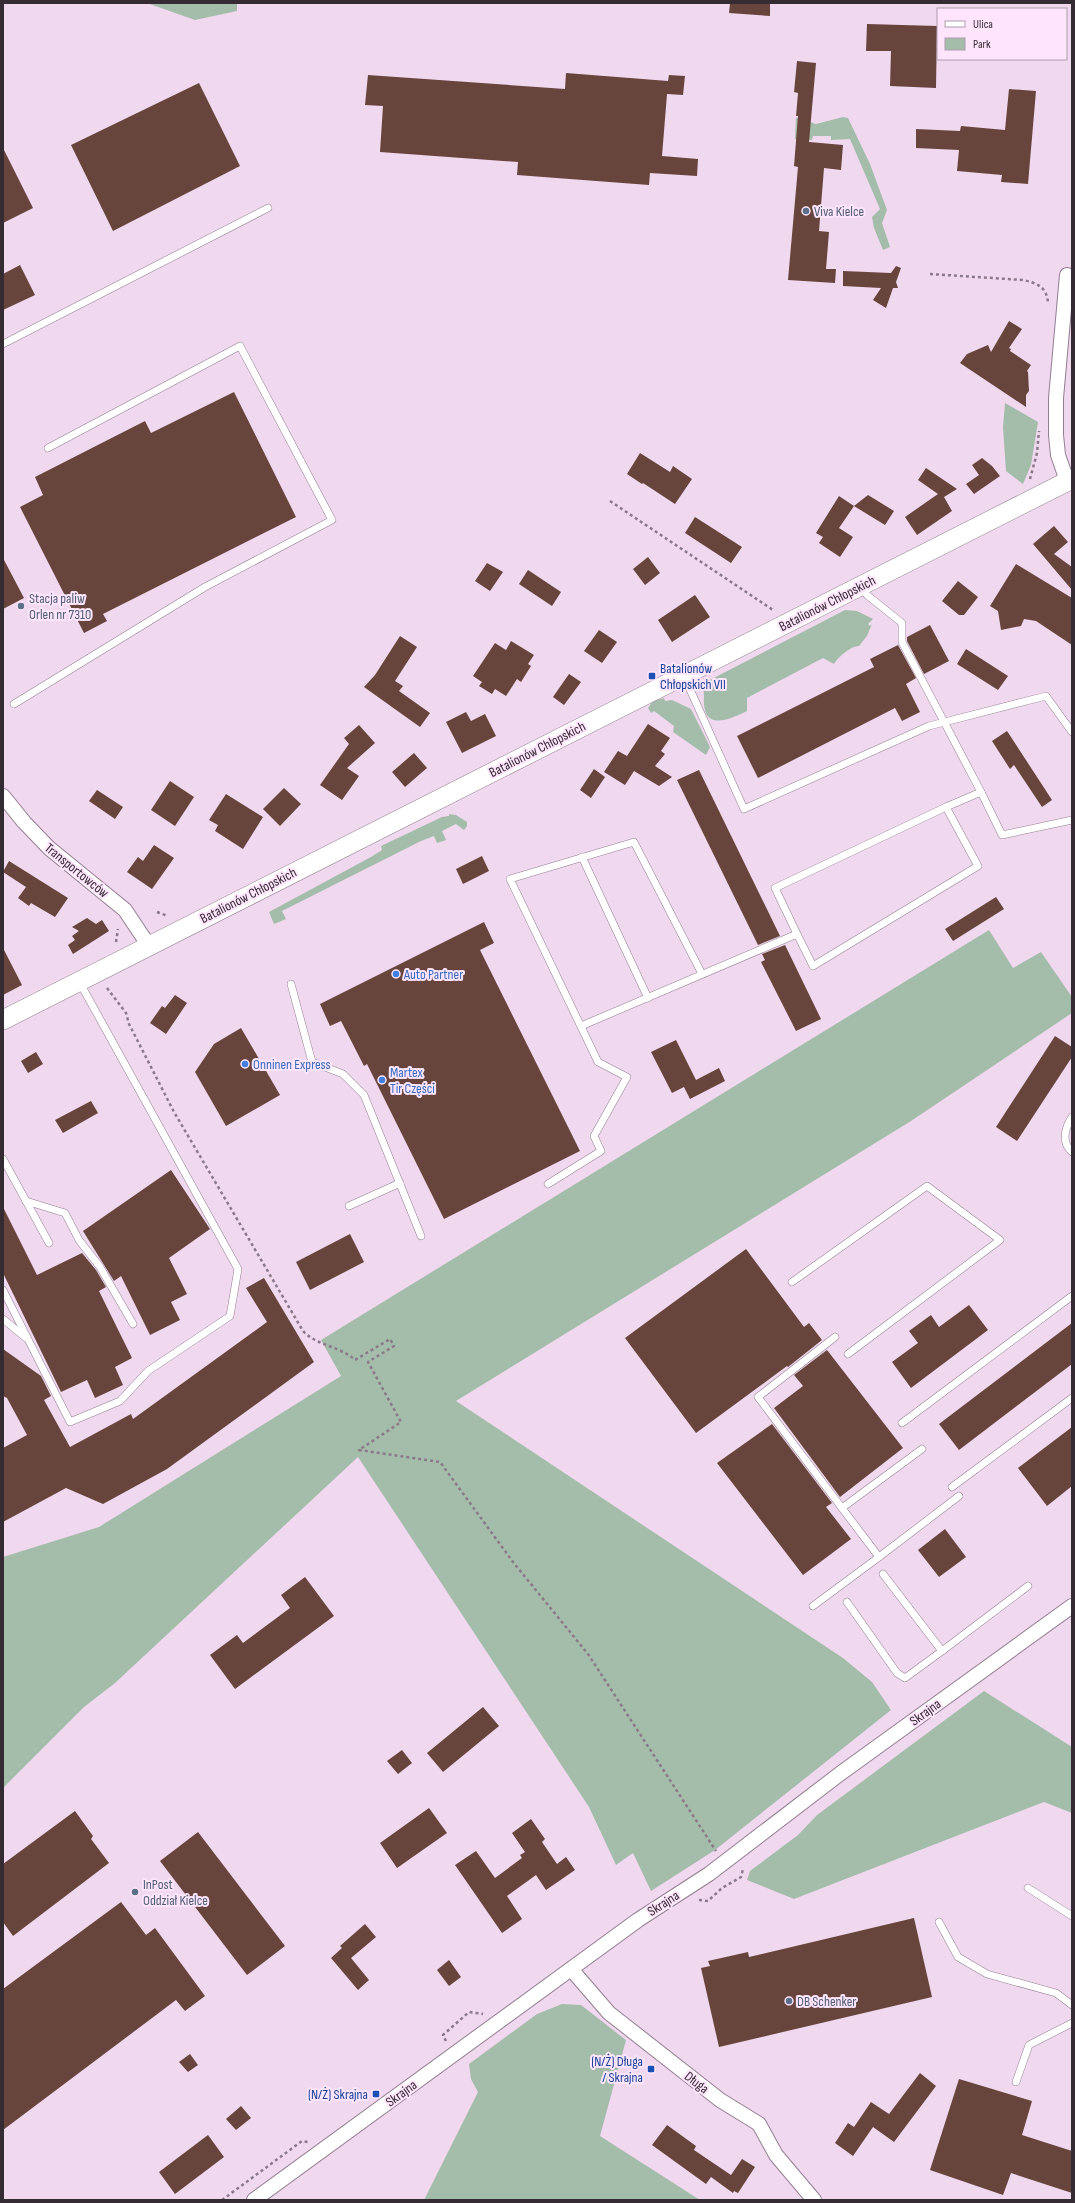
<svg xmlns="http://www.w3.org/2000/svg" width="1075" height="2203" font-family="'Sofia Sans Condensed',sans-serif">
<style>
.green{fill:#a4bdab}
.building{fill:#67453c}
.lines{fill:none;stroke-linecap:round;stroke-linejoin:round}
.lane-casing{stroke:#947e93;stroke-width:8}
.street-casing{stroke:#947e93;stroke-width:16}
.secondary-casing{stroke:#947e93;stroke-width:20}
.path{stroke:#8a7a89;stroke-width:2.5;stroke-dasharray:3 3;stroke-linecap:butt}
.lane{stroke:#fff;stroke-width:7}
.street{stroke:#fff;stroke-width:14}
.secondary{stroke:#fff;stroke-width:19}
.service-dot{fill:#5c6f8a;stroke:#fee5fc;stroke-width:1.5}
.transit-dot{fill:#1a4fb4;stroke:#fee5fc;stroke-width:1.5}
.shop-dot{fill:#3f7fe0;stroke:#fee5fc;stroke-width:1.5}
.labels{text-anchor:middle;stroke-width:4;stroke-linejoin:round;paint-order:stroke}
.service-label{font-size:14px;fill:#4e5e75;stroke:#fee5fc;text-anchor:start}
.street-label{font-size:14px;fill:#342b33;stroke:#fee5fc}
.transit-label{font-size:14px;fill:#164399;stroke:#fee5fc;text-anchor:end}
.shop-label{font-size:14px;fill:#366cbe;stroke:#fee5fc;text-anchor:start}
</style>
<rect width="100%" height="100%" fill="#f0d8ef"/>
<g class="green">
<path d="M147,3H237V11L195,20Z"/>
<path d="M843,117L848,118L870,164L887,210L882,223L890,247L883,250L874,228L872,217L880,209L850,139L831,140V136H813L812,140L795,139L796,118L810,119V122L816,124Z"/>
<path d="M1005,403L1038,422L1031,465L1023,484L1006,471L1003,427Z"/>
<path d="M845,610L857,611L873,619L868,624L870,626L872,624L867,636L859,646C851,646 838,657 834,664L823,658L747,698V711C727,721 702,731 704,697C704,690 702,684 705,679L708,681Z"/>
<path d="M664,698L665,701L672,700L691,709L710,747L706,755L673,732L674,726L654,711L651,713L648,708L653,701Z"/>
<path d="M449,814L456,815L467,822V826L464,830L456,824L442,831L446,840L437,843L434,836L421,841L282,911L286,919L274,924L269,912L371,857L382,850L381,846L442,817L449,816Z"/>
<path d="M989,930L1013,968L1041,952L1072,997V1013L911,1121L456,1401L843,1658L872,1682L891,1710L715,1850L651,1891L633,1853L616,1865L589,1807L358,1457L115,1683L84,1707L3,1788V1557L99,1527L341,1376L321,1340Z"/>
<path d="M984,1691L1072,1747V1813L1044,1802L794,1899L747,1880L750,1871L798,1835L817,1815Z"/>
<path d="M562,2004L581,2005L626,2040L600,2136L700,2200H424L478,2092L471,2079L469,2064L537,2014Z"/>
</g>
<g class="building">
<path d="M730,3H770V16L729,13Z"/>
<path d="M867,24L937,26L936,88L890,86L891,51H866Z"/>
<path d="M797,61L816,63L809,142L843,145L841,170L824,168L819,231L829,232L826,269H836L835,283L788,280L798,167L794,166L798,116H796L798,93L794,92Z"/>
<path d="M566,73L668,81L669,75L685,76L683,95L667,94L662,156L698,159L697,176L650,173L649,185L517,175L518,162L380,152L383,106L365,105L368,75L565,89Z"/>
<path d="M199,83L240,166L113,231L71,145Z"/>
<path d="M1009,89L1036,91L1028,184L1001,182L1002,175L957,171L959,150L916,148V129L960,131L961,126L1005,130Z"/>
<path d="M3,148L33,208L3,223Z"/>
<path d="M20,265L35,295L3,310V274Z"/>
<path d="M896,266L901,268L896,282L898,288H893L886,308L873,300L881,288L843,286V271L891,273Z"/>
<path d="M1009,321L1022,329L1009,348L1011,349L1010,351L1031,365L1027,371L1028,372L1029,391L1026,395V407L960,363L967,354L988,345L991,352Z"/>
<path d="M234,392L296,517L103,614L107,621L84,633L20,507L43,495L35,477L145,421L151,433Z"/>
<path d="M640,453L670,472L673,466L692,479L675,504L643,483L642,484L627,474Z"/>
<path d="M982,458L992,466L1000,476L974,494L966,484L979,475L972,465Z"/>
<path d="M926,468L957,489L944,497L952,511L917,535L905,517L938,494L918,480Z"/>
<path d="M868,495L894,511L885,525L854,506Z"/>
<path d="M839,496L854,506L839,528L853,537L840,557L819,543L823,537L816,533Z"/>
<path d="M695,517L742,547L731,563L685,533Z"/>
<path d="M1054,526L1068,542L1054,554L1072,567V590L1033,544Z"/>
<path d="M648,557L660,573L645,585L633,569Z"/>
<path d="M3,558L24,598L3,609Z"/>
<path d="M487,563L503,572L490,591L475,581Z"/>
<path d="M1016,564L1072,598V645L1036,621L1024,619L1021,626L1001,630L998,611L990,606Z"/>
<path d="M528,570L561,592L552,606L519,584Z"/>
<path d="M958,581L978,597L964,615H959L942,601Z"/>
<path d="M695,595L710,617L672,642L658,620Z"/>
<path d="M930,625L949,661L924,674L907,641V637Z"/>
<path d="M599,630L617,642L602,663L584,651Z"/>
<path d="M400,636L417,647L395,681L403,686L399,691L430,713L420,727L364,687L375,675Z"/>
<path d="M511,641L534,655L528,664L531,666L521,682L517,679L506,696L495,689L492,694L479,686L482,682L473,676L495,643L506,650Z"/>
<path d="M898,645L916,678L906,684L920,712L902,721L895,708L758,778L737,736L874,667L870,659Z"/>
<path d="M966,649L1008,676L998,690L957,664Z"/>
<path d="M569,674L581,682L564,705L553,697Z"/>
<path d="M466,712L471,721L485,714L496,736L462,753L446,722Z"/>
<path d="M648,724L670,738L661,751L665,754L655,766L672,777L659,786L634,771L625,785L604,772L618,751L627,756Z"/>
<path d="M359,725L375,743L347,768L359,776L342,800L320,785L349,744L344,738Z"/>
<path d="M1007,731L1052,800L1042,807L1014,765L1010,769L992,741Z"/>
<path d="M414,753L427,768L405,787L392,772Z"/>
<path d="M594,769L605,777L591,798L580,790Z"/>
<path d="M699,770L780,936L758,945L677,780Z"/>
<path d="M170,781L194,797L175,826L151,810Z"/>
<path d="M284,788L301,804L280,826L263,809Z"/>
<path d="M97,790L123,807L115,819L89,801Z"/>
<path d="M226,794L263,817L243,849L215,831L218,825L209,820Z"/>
<path d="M154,845L174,858L152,889L127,872L138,857L143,861Z"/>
<path d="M482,856L489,871L463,884L456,869Z"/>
<path d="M9,861L68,898L55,917L31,903L29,906L18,898L26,887L3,872Z"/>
<path d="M996,897L1004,909L953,941L945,929Z"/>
<path d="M87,918L96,924L102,920L109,931L73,954L68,945L75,940L72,936L79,931L72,927Z"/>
<path d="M484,922L494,943L480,950L580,1151L444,1219L367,1064L364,1066L341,1021L330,1026L320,1004Z"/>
<path d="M785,945L821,1019L796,1031L761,962L765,960L762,954Z"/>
<path d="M3,948L22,985L3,995Z"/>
<path d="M175,995L187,1003L166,1034L150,1023L162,1006L165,1008Z"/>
<path d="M241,1028L280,1095L226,1126L195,1072L214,1044Z"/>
<path d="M1055,1036L1072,1047V1057L1017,1141L996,1127Z"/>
<path d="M676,1040L696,1080L719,1068L725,1081L690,1099L684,1087L672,1093L651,1052Z"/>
<path d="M36,1052L43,1064L28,1073L21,1061Z"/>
<path d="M91,1101L98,1113L63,1133L55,1120Z"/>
<path d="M171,1170L210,1229L169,1258L187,1294L171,1302L180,1320L150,1335L121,1276L114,1281L83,1231Z"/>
<path d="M3,1207L37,1275L82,1253L96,1270L106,1287L99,1291L132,1358L115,1367L123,1385L95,1398L87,1380L61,1392L3,1273Z"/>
<path d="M350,1234L364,1262L310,1290L296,1262Z"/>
<path d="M746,1249L804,1327L809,1323L822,1340L788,1367L787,1366L696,1433L625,1338Z"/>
<path d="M264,1278L314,1362L167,1469L103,1504L66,1488L3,1522V1448L27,1435L7,1398L3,1396V1349L41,1376L51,1396L44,1400L70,1447L131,1414L133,1419L267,1322L246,1288Z"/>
<path d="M969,1305L988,1330L911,1388L892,1362L918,1343L909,1331L931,1315L939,1327Z"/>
<path d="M1072,1323V1364L959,1450L939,1424Z"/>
<path d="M827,1350L903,1448L840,1497L774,1408L803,1386L794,1375Z"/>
<path d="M772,1424L832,1503L826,1507L851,1539L803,1575L717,1463Z"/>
<path d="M1072,1427V1486L1047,1506L1018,1468Z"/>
<path d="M945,1529L966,1557L939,1577L918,1550Z"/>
<path d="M305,1577L334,1616L235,1689L210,1655L237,1635L243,1643L290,1608L281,1595Z"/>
<path d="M483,1707L499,1726L443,1772L427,1753Z"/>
<path d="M402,1750L412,1763L398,1774L387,1761Z"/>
<path d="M429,1808L447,1833L397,1868L380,1843Z"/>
<path d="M75,1811L93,1836L91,1839L109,1863L13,1936L3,1922V1864Z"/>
<path d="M531,1819L545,1839L542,1842L557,1864L566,1857L575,1870L546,1890L536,1875L507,1896L522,1919L502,1933L455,1865L476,1851L495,1878L522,1858L520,1855L525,1852L512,1833Z"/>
<path d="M198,1832L285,1946L247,1975L160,1861Z"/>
<path d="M121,1902L146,1935L155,1928L205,1996L185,2011L176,2000L3,2130V1989Z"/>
<path d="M914,1918L932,1997L719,2047L701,1968L710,1966L708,1961L748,1952L749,1957Z"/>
<path d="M365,1924L376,1937L351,1958L369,1980L358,1990L331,1958L342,1948L340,1946Z"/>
<path d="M449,1960L461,1977L449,1986L437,1970Z"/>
<path d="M190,2054L198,2065L188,2072L179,2062Z"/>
<path d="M920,2073L936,2086L894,2142L873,2127L853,2156L835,2143L848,2123L854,2127L871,2102L889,2114Z"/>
<path d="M959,2079L1032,2101L1022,2135L1072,2151V2193L1011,2173L1003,2195L930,2170Z"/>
<path d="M241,2106L251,2118L236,2130L226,2119Z"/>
<path d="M667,2125L696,2146L694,2150L731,2175L742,2159L755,2167L738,2193L734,2191L733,2193L711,2177L706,2184L652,2145Z"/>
<path d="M208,2135L224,2157L175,2194L159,2172Z"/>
</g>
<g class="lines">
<g class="lane-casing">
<g id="lane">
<path d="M3,344L268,208"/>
<path d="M861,587L867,595L902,623V642L981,792L946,807"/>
<path d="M684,676L744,809L929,726L1046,696L1072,732"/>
<path d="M14,704L205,587L332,520L240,346L48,448"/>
<path d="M981,792L1002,835L1072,820"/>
<path d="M582,857L648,998"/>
<path d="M291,984L312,1062L343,1074L364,1095L421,1236"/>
<path d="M581,1026L797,934L775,888L946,807L978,866L813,966L797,934"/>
<path d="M1072,1117C1065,1128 1061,1142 1072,1152"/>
<path d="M3,1159L49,1243"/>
<path d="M548,1184L601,1151L594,1136L627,1077L598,1062L510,879L634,842L702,974"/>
<path d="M26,1201L65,1213L79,1240L100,1267L133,1324"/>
<path d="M349,1206L400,1183"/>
<path d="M792,1282L927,1186L1000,1240L848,1354"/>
<path d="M3,1290L70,1422L120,1401L148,1371L230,1316L238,1269L80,983"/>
<path d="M3,1319L26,1338"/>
<path d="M902,1423L1072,1296"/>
<path d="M952,1487L1072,1398"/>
<path d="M842,1508L922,1449"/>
<path d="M879,1557L959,1496"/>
<path d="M883,1574L942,1651L1028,1586"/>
<path d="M847,1602L897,1673L905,1678L942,1651"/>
<path d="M813,1606L879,1557L758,1397L835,1337"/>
<path d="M1028,1888L1072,1916"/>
<path d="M939,1922L958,1957L987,1974L1056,1993L1072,2005"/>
<path d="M1016,2082L1029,2045L1072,2023"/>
</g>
</g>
<g class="street-casing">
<g id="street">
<path d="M1067,275L1056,398V435L1058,455L1067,481"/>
<path d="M3,796L24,822L49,848L125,910L149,946"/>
<path d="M571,1969L609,2013L720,2100L759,2124L776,2155L814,2200"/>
<path d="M254,2200L638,1920L709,1874L841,1773L1072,1606"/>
</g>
</g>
<g class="secondary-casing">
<path id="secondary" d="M3,1020L1072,479"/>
</g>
<g class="path">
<path d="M930,274L1023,280C1037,283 1047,287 1048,303"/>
<path d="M1030,479L1037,453L1039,431"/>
<path d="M610,501L773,610"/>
<path d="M157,912L168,916"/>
<path d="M116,942L118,929"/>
<path d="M107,988L126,1013L129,1024L174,1112L303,1331C317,1346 340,1346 355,1360L390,1339L394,1346L368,1362L401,1422L359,1450L440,1462L513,1562L588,1654L716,1851"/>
<path d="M699,1900L708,1901L722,1888L741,1877L743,1869"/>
<path d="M446,2041L443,2035L469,2012L483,2014"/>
<path d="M222,2200L302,2141L308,2142"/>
</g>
<use href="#lane" class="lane"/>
<use href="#street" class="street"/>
<use href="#secondary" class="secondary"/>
</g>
<g class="service-dot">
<circle cx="806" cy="211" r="4"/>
<circle cx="21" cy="606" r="4"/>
<circle cx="135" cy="1892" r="4"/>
<circle cx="789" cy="2001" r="4"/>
</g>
<g class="transit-dot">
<rect x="648" y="672" width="8" height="8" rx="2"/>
<rect x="647" y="2065" width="8" height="8" rx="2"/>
<rect x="372" y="2090" width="8" height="8" rx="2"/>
</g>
<g class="shop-dot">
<circle cx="396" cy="974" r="4"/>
<circle cx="245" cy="1064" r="4"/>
<circle cx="382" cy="1080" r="4"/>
</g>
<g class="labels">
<g class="service-label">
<text x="814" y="216">Viva Kielce</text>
<text x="29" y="603">Stacja paliw<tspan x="29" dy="16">Orlen nr 7310</tspan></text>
<text x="143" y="1889">InPost<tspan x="143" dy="16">Oddział Kielce</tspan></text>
<text x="797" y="2006">DB Schenker</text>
</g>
<g class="street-label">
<text transform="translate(827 603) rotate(-27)" y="5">Batalionów Chłopskich</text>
<text transform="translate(537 749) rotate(-27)" y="5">Batalionów Chłopskich</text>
<text transform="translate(77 870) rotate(39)" y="5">Transportowców</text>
<text transform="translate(248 895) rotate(-27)" y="5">Batalionów Chłopskich</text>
<text transform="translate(925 1712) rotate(-36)" y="5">Skrajna</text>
<text transform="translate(663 1903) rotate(-33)" y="5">Skrajna</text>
<text transform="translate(697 2082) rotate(38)" y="5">Długa</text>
<text transform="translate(401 2093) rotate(-36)" y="5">Skrajna</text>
</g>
<g class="transit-label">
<text x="660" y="673" text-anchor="start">Batalionów<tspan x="660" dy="16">Chłopskich VII</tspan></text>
<text x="643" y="2066">(N/Ż) Długa<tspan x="643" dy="16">/ Skrajna</tspan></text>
<text x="368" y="2099">(N/Ż) Skrajna</text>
</g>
<g class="shop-label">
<text x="404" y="979">Auto Partner</text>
<text x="253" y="1069">Onninen Express</text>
<text x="390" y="1077">Martex<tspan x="390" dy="16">Tir Części</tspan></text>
</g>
</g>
<rect width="1075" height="2203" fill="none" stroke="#342b33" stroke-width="8"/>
<rect x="937" y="8" width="130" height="52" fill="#fee5fc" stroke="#ad9bac"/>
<rect x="945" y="21" width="20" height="6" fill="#ffffff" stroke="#ad9bac"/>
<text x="973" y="28" font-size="12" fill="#342b33">Ulica</text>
<rect x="945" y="38" width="20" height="12" fill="#a4bdab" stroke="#ad9bac"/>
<text x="973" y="48" font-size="12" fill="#342b33">Park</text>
</svg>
